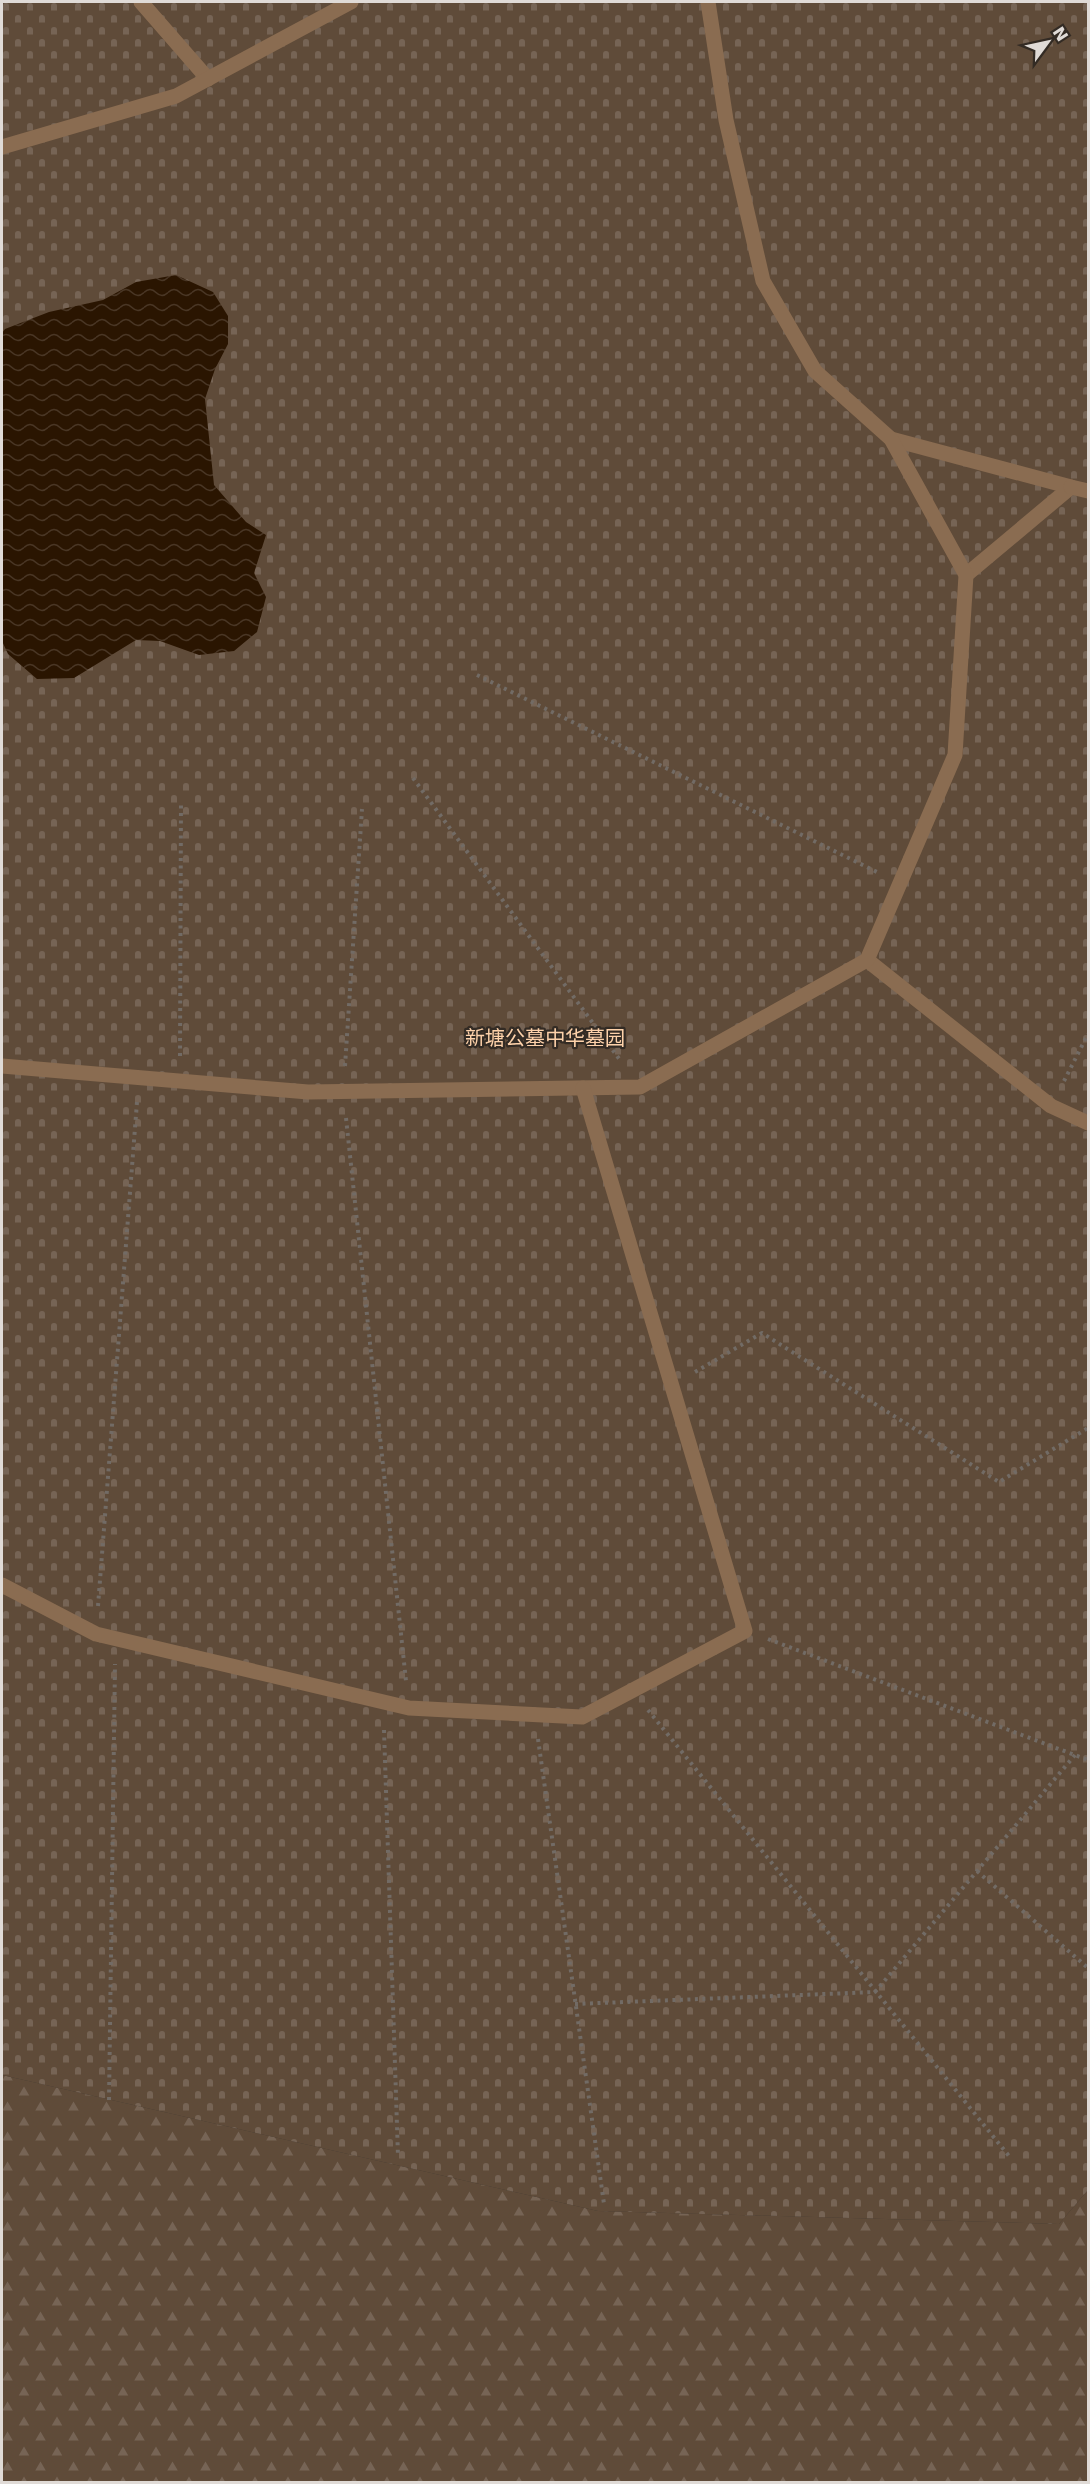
<svg xmlns="http://www.w3.org/2000/svg" width="1090" height="2484" font-family="'DejaVu Sans','Noto Sans SC',sans-serif">
<style>
.forest{fill:url(#forest-firs)}
.cemetery{fill:url(#cemetery-stones)}
.water{fill:url(#water-waves)}
.lines{fill:none;stroke-linecap:round;stroke-linejoin:round}
.path{stroke:#726b65;stroke-width:4;stroke-dasharray:3 4.5;stroke-linecap:butt}
.minor{stroke:#8a6c51;stroke-width:15}
.labels{text-anchor:middle;stroke-width:4.5;stroke-linejoin:round;paint-order:stroke}
.park-label{font-size:20px;fill:#fed2aa;stroke:#332b24}
</style>
<defs>
<pattern id="forest-firs" width="22" height="20" patternUnits="userSpaceOnUse" patternTransform="scale(1.5)"><rect width="22" height="20" fill="#5f4b39"/><path d="M5 1l3.5 6h-7zM16 11l3.5 6h-7z" fill="#766455"/></pattern>
<pattern id="cemetery-stones" width="16" height="16" patternUnits="userSpaceOnUse" patternTransform="scale(1.5)"><rect width="16" height="16" fill="#5f4b39"/><path d="M2 7V4a2 2 0 0 1 4 0v3zM10 15v-3a2 2 0 0 1 4 0v3z" fill="#766455"/></pattern>
<pattern id="water-waves" width="16" height="10" patternUnits="userSpaceOnUse" patternTransform="scale(1.5)"><rect width="16" height="10" fill="#2a1501"/><path d="M0 5q4-4 8 0t8 0" fill="none" stroke="#493625"/></pattern>
</defs>
<rect width="100%" height="100%" fill="#3d352e"/>
<path class="forest" d="M2,2075L598,2211L1059,2224L1088,2190V2482H2Z"/>
<path class="cemetery" d="M2,2H1088V2190L1059,2224L598,2211L2,2075Z"/>
<path class="water" d="M176,275L213,292L228,316V344L215,369L205,399L214,485L246,522L266,535L254,573L266,597L257,632L234,651L199,655L160,641L136,640L74,678L37,679L8,654L2,641V333L5,329L49,312L103,300L136,282Z"/>
<g class="lines">
<g class="path">
<path d="M477,675L877,872"/>
<path d="M413,778L620,1060"/>
<path d="M180,1056L181,802"/>
<path d="M345,1066L362,809"/>
<path d="M1064,1081L1088,1034"/>
<path d="M346,1118L406,1681"/>
<path d="M695,1372L762,1333L999,1482L1088,1428"/>
<path d="M98,1606L137,1102"/>
<path d="M768,1639L1088,1760"/>
<path d="M648,1710L1009,2156"/>
<path d="M384,1730L398,2156"/>
<path d="M538,1739L604,2204"/>
<path d="M977,1871L1088,1968"/>
<path d="M575,2004L875,1992L1075,1755"/>
<path d="M109,2100L115,1664"/>
</g>
<g class="minor">
<path d="M141,2L208,79"/>
<path d="M2,147L176,96L351,2"/>
<path d="M891,439L1071,487L966,575"/>
<path d="M1071,487L1088,491"/>
<path d="M867,960L1051,1106L1088,1123"/>
<path d="M2,1066L308,1092L640,1087L867,960L955,755L966,575L891,439L815,371L763,281L726,120L708,2"/>
<path d="M2,1585L96,1634L409,1708L582,1717L745,1631L583,1088"/>
</g>
</g>
<g class="labels">
<g class="park-label">
<text x="545" y="1045">新塘公墓中华墓园</text>
</g>
</g>
<rect width="1090" height="2484" fill="none" stroke="#e0dbd7" stroke-width="6"/>
<g transform="translate(1048 42) rotate(57)" stroke="#332b24" stroke-width="4.5" paint-order="stroke">
<path d="M0-4.5L10 22L0 15L-10 22Z" fill="#e0dbd7"/>
<text y="-9" font-size="16" font-weight="bold" text-anchor="middle" fill="#e0dbd7">N</text>
</g>
</svg>
